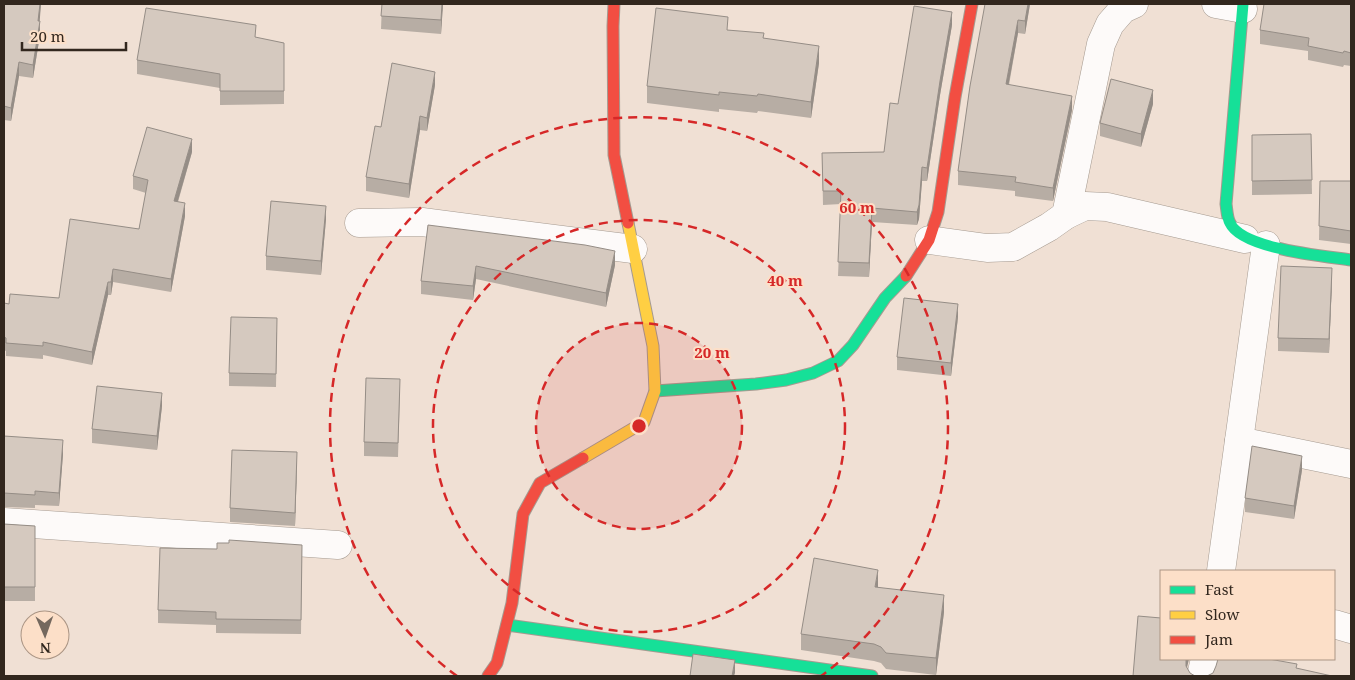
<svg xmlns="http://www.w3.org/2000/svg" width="1355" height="680" font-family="'Noto Serif',serif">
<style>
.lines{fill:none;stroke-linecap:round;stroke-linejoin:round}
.street-casing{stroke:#a59a90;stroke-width:29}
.fast-casing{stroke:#a59a90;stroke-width:13}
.slow-casing{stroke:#a59a90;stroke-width:13}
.jam-casing{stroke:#a59a90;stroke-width:13}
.street{stroke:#fdfaf9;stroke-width:28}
.fast{stroke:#16e098;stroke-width:11}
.slow{stroke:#ffcf43;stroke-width:11}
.jam{stroke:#f24e42;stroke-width:11}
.wall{fill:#b7ada4}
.shaded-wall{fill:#958d86}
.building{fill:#d5c9bf;stroke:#958d86}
.ring{fill:none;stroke:#d62828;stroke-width:2.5;stroke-dasharray:9 6}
.centre{fill:#d62828;stroke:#fcdfc8;stroke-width:2.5}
.ring-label{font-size:15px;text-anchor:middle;font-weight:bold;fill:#d62828;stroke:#fcdfc8;stroke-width:4;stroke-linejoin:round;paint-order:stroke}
</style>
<rect width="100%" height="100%" fill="#f0e0d4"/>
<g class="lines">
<g class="street-casing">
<g id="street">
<path d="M1216,4L1243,9"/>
<path d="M1066,215L1101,44L1110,24L1123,9L1134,4"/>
<path d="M359,223L422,222L633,249"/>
<path d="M929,240L987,248L1013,247L1049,227L1066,215L1085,206L1107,207L1245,239"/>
<path d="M1239,441L1351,464"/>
<path d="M4,522L338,545"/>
<path d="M1221,571L1266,245"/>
<path d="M1334,624L1351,629"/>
<path d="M1201,676L1205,659"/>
</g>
</g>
<g class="fast-casing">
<g id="fast">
<path d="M1243,4L1226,204C1227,210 1227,218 1230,223C1242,249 1324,256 1351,260"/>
<path d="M655,391L756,384L786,380L813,373L838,361L853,345L885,298L906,276"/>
<path d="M507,625L872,676"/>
</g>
</g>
<g class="slow-casing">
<path id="slow" d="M583,458L644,422L655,391L653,346L628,223"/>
</g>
<g class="jam-casing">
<g id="jam">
<path d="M614,4L613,26L614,155L628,223"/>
<path d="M906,276L929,240L938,212L955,97L972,4"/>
<path d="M488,676L497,663L512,603L523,514L540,483L583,458"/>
</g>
</g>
<use href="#street" class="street"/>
<use href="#fast" class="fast"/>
<use href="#slow" class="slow"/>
<use href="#jam" class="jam"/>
</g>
<g class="wall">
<path d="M4,4H41L39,21L40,35L33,78L19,76L11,121L4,120Z"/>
<path d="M382,4H443L441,34L381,29Z"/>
<path d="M1030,4L1025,34L1018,33L1009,85L1072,110L1053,201L1015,196V191L958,185V171L970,86Z"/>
<path d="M1351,4V66L1344,65L1343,67L1308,60V51L1260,44V30Z"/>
<path d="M952,25L940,95L927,181H922L919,219L917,225L872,222L869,277L838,276L841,204L823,205L822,153L884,152L898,104Z"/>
<path d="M728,30L764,38L819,63L811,118L758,111L757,113L719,109V112L647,103V86Z"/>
<path d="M256,38L284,43V104L220,105V88L137,74V60Z"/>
<path d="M435,85L427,131L420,130L409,198L366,191V177L381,127Z"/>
<path d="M1153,104L1141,147L1100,136V123Z"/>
<path d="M1311,134L1312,194L1252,195V135Z"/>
<path d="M192,152L178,202L185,216L171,292L113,282L111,295H108L92,365L43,355V359L6,356V351L4,350V303L9,304L59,298L139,229L146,193L133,189V176Z"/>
<path d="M1320,181H1351V244L1319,240Z"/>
<path d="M326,219L321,275L266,270V256Z"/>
<path d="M428,225L615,265L606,307L476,279L473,300L421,294V281Z"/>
<path d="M1332,281L1329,353L1278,351V338Z"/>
<path d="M958,317L951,376L897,370V357Z"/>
<path d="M277,332L276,387L229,386V373Z"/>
<path d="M400,392L398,457L364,456V442Z"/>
<path d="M162,406L157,450L92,443V429Z"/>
<path d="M4,421L5,436L63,454L59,506L35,505V508L4,507Z"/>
<path d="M297,465L295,526L230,522V508Z"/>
<path d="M1302,470L1294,519L1245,512V498Z"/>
<path d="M4,524L35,526V601H4Z"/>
<path d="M302,545L301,634L216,633V625L158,623V610L217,549Z"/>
<path d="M878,587L944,612L936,675L886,669L881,663L874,661L801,650V634Z"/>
</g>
<g class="shaded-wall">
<path d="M40,4H41L39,30L40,21V35L33,78V65L38,21Z"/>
<path d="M442,4H443L441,34V20Z"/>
<path d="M1028,4H1030L1025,34V21Z"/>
<path d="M952,12V25L940,95L927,181V168L940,81Z"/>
<path d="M1018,20V33L1006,98V84Z"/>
<path d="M819,46V63L811,118V102Z"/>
<path d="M19,62V76L11,121V108Z"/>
<path d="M435,72V85L427,131V118Z"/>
<path d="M1153,90V104L1141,147V134Z"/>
<path d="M1072,96V110L1053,201V188Z"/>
<path d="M420,116V130L409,198V184Z"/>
<path d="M192,139V152L174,214V201Z"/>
<path d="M922,167V181L919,219L917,225V212Z"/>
<path d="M185,203V216L171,292V279Z"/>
<path d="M326,206V219L321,275V261Z"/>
<path d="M872,208V222L869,277V263Z"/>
<path d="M615,251V265L606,307V293Z"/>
<path d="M476,266V279L473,300V286Z"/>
<path d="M1332,268V281L1329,353V339Z"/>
<path d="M113,269V282L111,295V282Z"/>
<path d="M108,282V295L92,365V352Z"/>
<path d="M958,304V317L951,376V363Z"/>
<path d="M162,393V406L157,450V436Z"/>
<path d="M63,440V454L59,506V493Z"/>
<path d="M297,452V465L295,526V513Z"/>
<path d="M1302,456V470L1294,519V506Z"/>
<path d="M878,570V587H875Z"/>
<path d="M944,595V612L936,675V658Z"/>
<path d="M1186,659H1189L1186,672Z"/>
<path d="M735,660V673L734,676H732Z"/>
</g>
<g class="building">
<path d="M4,4H40L38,21H40L33,65L19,62L11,108L4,106Z"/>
<path d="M382,4H442L441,20L381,16Z"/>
<path d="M985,4H1028L1025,21L1018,20L1006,84L1072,96L1053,188L1015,182L1016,177L958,171L970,86Z"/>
<path d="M1264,4H1351V53L1344,51L1343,53L1308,46L1309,38L1260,30Z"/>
<path d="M914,6L952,12L940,81L927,168L922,167L919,205L917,212L872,208L869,263L838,262L841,191H823L822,153L884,152L890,103L898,104Z"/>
<path d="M146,8L256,25L255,37L284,43V91H220V74L137,60Z"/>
<path d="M656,8L728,17L727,30L764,33L763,38L819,46L811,102L758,94L757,96L719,92V95L647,86Z"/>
<path d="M392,63L435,72L427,118L420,116L409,184L366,177L375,126L381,127Z"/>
<path d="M1111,79L1153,90L1141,134L1100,123Z"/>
<path d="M147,127L192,139L174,201L185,203L171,279L113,269L111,282H108L92,352L43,342V346L6,343V338L4,337V303L9,304L10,294L59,298L70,219L139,229L148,180L133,176Z"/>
<path d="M1311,134L1312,180L1252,181V135Z"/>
<path d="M1320,181H1351V231L1319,226Z"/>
<path d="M271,201L326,206L321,261L266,256Z"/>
<path d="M428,225L585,245L615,251L606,293L476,266L473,286L421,281Z"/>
<path d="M1281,266L1332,268L1329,339L1278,338Z"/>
<path d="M904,298L958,304L951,363L897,357Z"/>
<path d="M231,317L277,318L276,374L229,373Z"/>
<path d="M366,378L400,379L398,443L364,442Z"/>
<path d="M97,386L162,393L157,436L92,429Z"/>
<path d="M4,436L63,440L59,493L35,491V495L4,493Z"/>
<path d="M1252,446L1302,456L1294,506L1245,498Z"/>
<path d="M232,450L297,452L295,513L230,508Z"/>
<path d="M4,524L35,526V587H4Z"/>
<path d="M229,540L302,545L301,620L216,619V612L158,610L160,548L217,549V543H229Z"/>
<path d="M814,558L878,570L875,587L944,595L936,658L886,653L881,647L874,644L801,634Z"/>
<path d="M1138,616L1161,618V659H1186V666L1190,673L1195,676H1133Z"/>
<path d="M693,654L735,660L732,676H690Z"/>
<path d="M1218,659H1269L1297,664L1296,668L1332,676H1207L1213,673L1216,666Z"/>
</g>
<circle cx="639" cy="426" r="103" fill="#d62828" fill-opacity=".12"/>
<g class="ring">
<circle cx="639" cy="426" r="103"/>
<circle cx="639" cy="426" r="206"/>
<path d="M457 676A309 309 0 1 1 821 676"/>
</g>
<circle cx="639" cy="426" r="8" class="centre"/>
<g class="ring-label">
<text x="857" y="213">60 m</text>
<text x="785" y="286">40 m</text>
<text x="712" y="358">20 m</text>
</g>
<rect width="1355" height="680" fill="none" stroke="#32271e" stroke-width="10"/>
<rect x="1160" y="570" width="175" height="90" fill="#fcdfc8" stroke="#ab9584"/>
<rect x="1170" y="586" width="25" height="8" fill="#16e098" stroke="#ab9584"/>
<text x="1205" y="595" font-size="15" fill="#32271e">Fast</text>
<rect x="1170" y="611" width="25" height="8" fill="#ffcf43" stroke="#ab9584"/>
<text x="1205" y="620" font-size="15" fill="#32271e">Slow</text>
<rect x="1170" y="636" width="25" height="8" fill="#f24e42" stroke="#ab9584"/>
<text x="1205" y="645" font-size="15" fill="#32271e">Jam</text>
<g transform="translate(45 635) rotate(178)"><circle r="24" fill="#fcdfc8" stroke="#ab9584"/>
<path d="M0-4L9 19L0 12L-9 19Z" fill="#74685e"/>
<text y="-8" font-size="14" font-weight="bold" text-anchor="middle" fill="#32271e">N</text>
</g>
<path d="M22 42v8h104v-8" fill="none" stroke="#32271e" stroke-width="2.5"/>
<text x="30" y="42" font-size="15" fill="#32271e" stroke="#fcdfc8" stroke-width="4" paint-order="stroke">20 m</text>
</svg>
